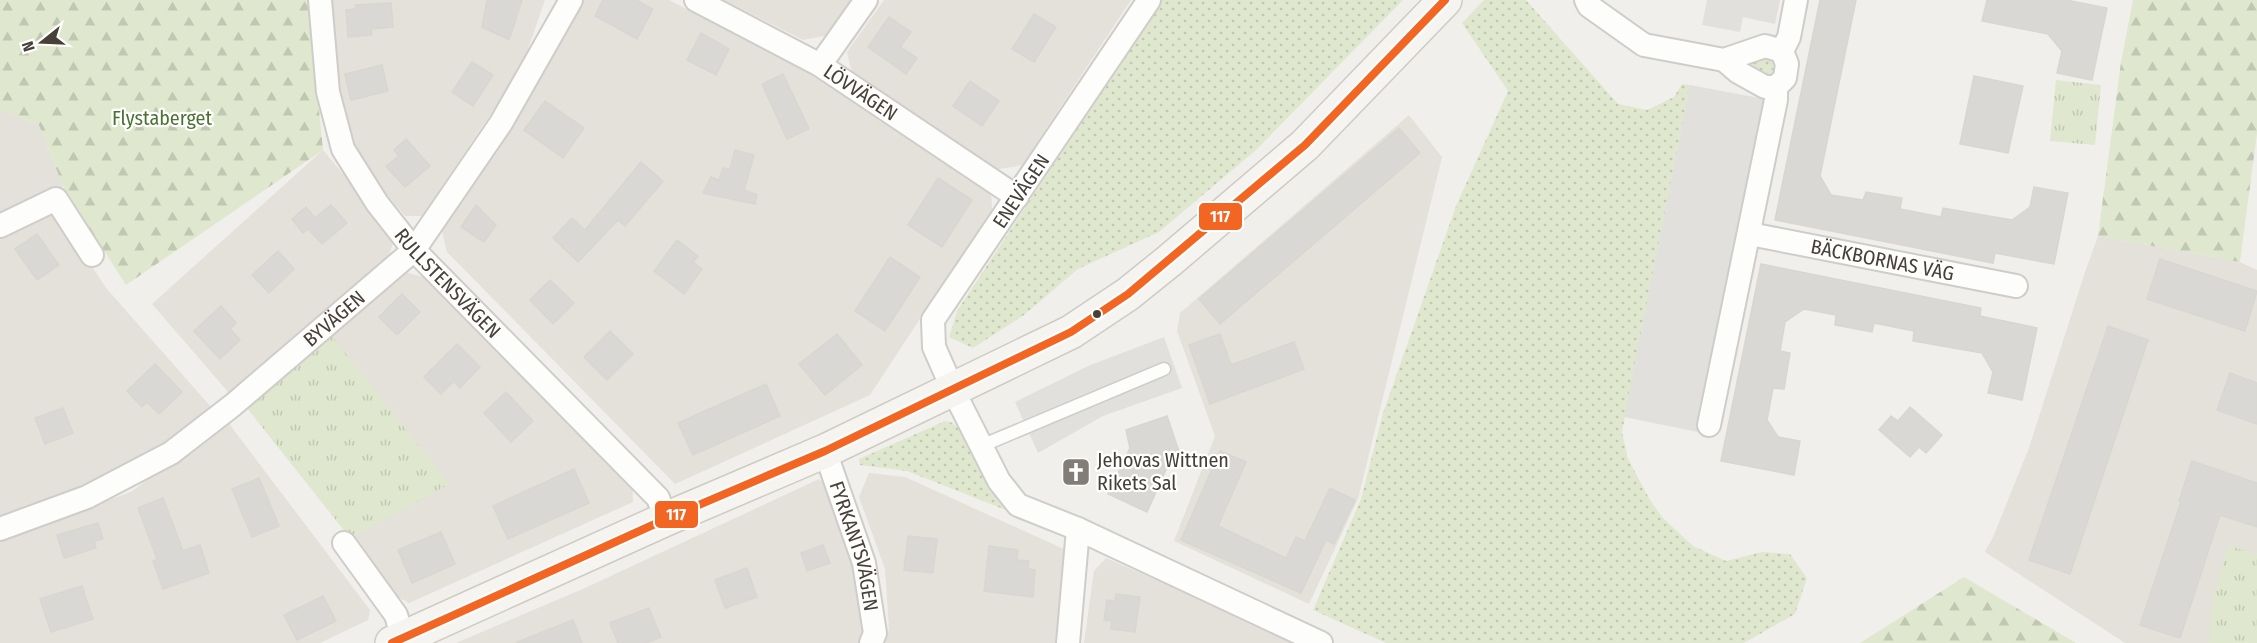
<svg xmlns="http://www.w3.org/2000/svg" width="2257" height="643" font-family="'Fira Sans Condensed',sans-serif">
<style>
.residential{fill:#e4e0da}
.grass{fill:url(#grass-dots)}
.forest{fill:url(#forest-firs)}
.park{fill:url(#park-tufts)}
.parking{fill:#e2e0dc}
.building{fill:#dad8d4;stroke:#d9d6d1;stroke-width:1.5}
.lines{fill:none;stroke-linecap:round;stroke-linejoin:round}
.lane-casing{stroke:#cfcdc9;stroke-width:15}
.street-casing{stroke:#cfcdc9;stroke-width:26}
.secondary-casing{stroke:#cfcbc3;stroke-width:36}
.lane{stroke:#fdfdfc;stroke-width:12}
.street{stroke:#fdfdfc;stroke-width:22}
.secondary{stroke:#f6f4f0;stroke-width:33}
.bus-1-casing{stroke:#fff;stroke-width:12}
.bus-1{stroke:#f26522;stroke-width:8}
.bus-dot{fill:#464038;stroke:#fff;stroke-width:2}
.labels{text-anchor:middle;stroke-width:4.5;stroke-linejoin:round;paint-order:stroke}
.street-label{font-size:20px;fill:#464038;stroke:#fff}
.park-label{font-size:20px;fill:#4c7231;stroke:#fff}
.poi-label{font-size:20px;fill:#464038;stroke:#fff;text-anchor:start}
.line-badge{stroke:#fff;stroke-width:2}
.badge-label{font-size:16px;text-anchor:middle;font-weight:bold;fill:#fff}
</style>
<defs>
<pattern id="grass-dots" width="8" height="8" patternUnits="userSpaceOnUse" patternTransform="scale(1.5)"><rect width="8" height="8" fill="#dfe8ce"/><path d="M2 2h.1M6 6h.1" fill="none" stroke="#c1c8b2" stroke-width="1.8" stroke-linecap="round"/></pattern>
<pattern id="forest-firs" width="22" height="20" patternUnits="userSpaceOnUse" patternTransform="scale(1.5)"><rect width="22" height="20" fill="#dfe8ce"/><path d="M5 1l3.5 6h-7zM16 11l3.5 6h-7z" fill="#c1c8b2"/></pattern>
<pattern id="park-tufts" width="24" height="20" patternUnits="userSpaceOnUse" patternTransform="scale(1.5)"><rect width="24" height="20" fill="#dfe8ce"/><path d="M3 7l-1-3M5 7V3M7 7l1-3M15 17l-1-3M17 17v-4M19 17l1-3" fill="none" stroke="#c1c8b2"/></pattern>
</defs>
<rect width="100%" height="100%" fill="#f1efeb"/>
<g class="residential">
<path d="M330,0H545L521,69L422,216H405L354,155L343,127Z"/>
<path d="M583,0H669L806,71L991,191L992,209L870,395L675,484L447,252L441,227L502,140Z"/>
<path d="M724,0H854L830,35L803,40Z"/>
<path d="M884,0H1131L1022,165L994,170L852,73L847,52Z"/>
<path d="M0,109L39,125L63,186L0,217Z"/>
<path d="M1409,115L1442,157L1358,499L1309,604L1174,541L1215,436L1177,331L1180,313Z"/>
<path d="M323,150L395,236L388,259L229,393L152,304Z"/>
<path d="M56,211L106,288L211,407L165,449L108,480L0,520V238Z"/>
<path d="M2098,236L2240,262L2257,270V643H2125L1985,552L1993,537L2029,448L2084,275Z"/>
<path d="M405,272L426,278L632,479L633,502L409,603L398,597L247,408Z"/>
<path d="M227,421L370,610L368,620L320,643H0V540L131,492Z"/>
<path d="M869,473L905,477L1066,550L1055,643H885L889,629L885,569L859,497Z"/>
<path d="M819,479L827,487L862,584L866,619L862,643H456L585,588Z"/>
<path d="M1106,558L1300,643H1084L1094,571Z"/>
</g>
<g class="grass">
<path d="M1162,0H1403L1256,150L1159,232L1078,269L1024,315L973,348L949,337L957,311Z"/>
<path d="M1484,0H1526L1618,104L1647,110L1674,97L1682,84L1690,85L1622,432L1628,459L1650,500L1663,518L1693,546L1726,561L1762,552L1790,554L1807,578L1795,614L1744,643H1386L1313,610L1361,499L1383,413L1456,206L1508,91L1462,23Z"/>
<path d="M1768,58L1773,61L1776,66L1772,75L1766,77L1742,62Z"/>
<path d="M945,421L953,423L958,428L987,483L1006,510L907,471L860,465L859,459Z"/>
</g>
<g class="forest">
<path d="M0,0H308L323,150L126,285L63,186L39,125L0,109Z"/>
<path d="M2133,0H2257V133L2240,262L2098,236L2121,62Z"/>
<path d="M1964,577L2076,643H1860Z"/>
</g>
<g class="park">
<path d="M2056,80L2101,85L2095,145L2050,141Z"/>
<path d="M331,335L449,484L350,538L247,408Z"/>
<path d="M2228,546L2257,554V643H2209L2214,596Z"/>
</g>
<g class="parking">
<path d="M1707,0H1780L1775,24L1743,17L1740,32L1702,25Z"/>
<path d="M1690,85L1765,99L1698,432L1624,417Z"/>
<path d="M1164,337L1182,388L1103,416L1038,453L1015,402L1088,366Z"/>
</g>
<g class="building">
<path d="M487,0H522L509,40L482,27Z"/>
<path d="M603,0H636L653,9L637,39L595,16Z"/>
<path d="M1820,0H1856L1820,176L1831,195L1863,200L1866,192L1902,198L1900,209L1941,217L1943,208L2012,220L2030,207L2034,187L2068,193L2054,264L1995,253L1993,263L1775,220Z"/>
<path d="M1987,0H2066L2107,8L2092,80L2057,73L2062,51L2048,34L1982,21Z"/>
<path d="M391,3L393,27L371,29L372,35L348,37L346,10L356,9L355,5Z"/>
<path d="M1034,14L1056,27L1034,62L1012,49Z"/>
<path d="M889,17L911,32L900,47L917,58L906,74L868,47Z"/>
<path d="M701,33L729,49L716,75L687,60Z"/>
<path d="M472,62L493,75L473,106L452,92Z"/>
<path d="M382,65L388,91L351,100L345,74Z"/>
<path d="M783,74L809,129L787,139L762,84Z"/>
<path d="M1974,76L2023,86L2008,153L1960,144Z"/>
<path d="M970,81L999,101L982,126L953,106Z"/>
<path d="M545,101L584,128L563,158L524,130Z"/>
<path d="M1399,128L1420,153L1220,324L1199,299Z"/>
<path d="M406,139L430,166L405,187L386,166L399,156L394,150Z"/>
<path d="M735,150L754,155L744,190L757,195L755,204L703,193L711,177L719,180L723,168L730,169Z"/>
<path d="M641,162L663,181L625,226L618,220L578,262L553,238L572,218L585,230Z"/>
<path d="M938,178L972,200L942,247L908,225Z"/>
<path d="M331,205L347,223L322,244L308,229L303,233L292,219L306,207L315,218Z"/>
<path d="M476,205L496,225L484,242L461,227Z"/>
<path d="M37,234L59,265L37,280L15,249Z"/>
<path d="M677,240L698,256L693,262L702,269L684,294L654,271Z"/>
<path d="M278,251L294,269L269,293L252,275Z"/>
<path d="M890,257L920,277L885,331L855,311Z"/>
<path d="M2160,259L2257,291L2245,331L2147,299Z"/>
<path d="M1761,264L1981,308L1980,316L2037,328L2022,400L1988,393L1993,372L1982,353L1913,341L1914,331L1874,323L1872,332L1835,325L1836,315L1804,309L1785,322L1780,351L1790,353L1784,389L1773,388L1767,420L1778,437L1800,441L1794,475L1721,461Z"/>
<path d="M550,280L574,303L553,324L530,300Z"/>
<path d="M402,294L420,312L397,335L379,317Z"/>
<path d="M221,306L236,323L230,329L240,340L220,359L194,331Z"/>
<path d="M2108,326L2148,340L2070,574L2029,560Z"/>
<path d="M610,331L633,354L607,380L584,357Z"/>
<path d="M837,334L862,365L825,395L799,364Z"/>
<path d="M1220,334L1231,365L1294,342L1304,369L1210,404L1189,345Z"/>
<path d="M457,344L480,367L460,388L454,381L441,394L424,377Z"/>
<path d="M155,364L182,392L159,414L147,402L142,407L127,391Z"/>
<path d="M2230,373L2257,383V424L2217,410Z"/>
<path d="M766,384L780,416L693,455L678,423Z"/>
<path d="M506,392L533,421L511,442L484,413Z"/>
<path d="M1910,407L1942,435L1926,453L1919,447L1910,457L1879,430L1891,416L1898,421Z"/>
<path d="M63,408L73,433L45,444L35,418Z"/>
<path d="M1167,416L1181,457L1169,463L1147,512L1108,494L1130,448L1126,430Z"/>
<path d="M1220,451L1246,462L1218,526L1286,558L1296,537L1305,541L1330,488L1355,500L1334,544L1326,540L1301,593L1181,540Z"/>
<path d="M2192,461L2257,483V527L2220,515L2180,638L2140,625L2181,502L2179,501Z"/>
<path d="M574,469L589,503L508,539L493,506Z"/>
<path d="M259,478L279,526L252,537L232,489Z"/>
<path d="M163,498L183,551L200,545L209,573L163,589L153,561L157,559L138,508Z"/>
<path d="M98,523L103,539L94,541L96,548L64,558L57,535Z"/>
<path d="M441,532L455,564L412,583L398,550Z"/>
<path d="M908,536L937,539L933,573L904,570Z"/>
<path d="M823,545L830,563L807,571L801,553Z"/>
<path d="M989,546L1018,550L1017,560L1029,561L1028,569L1035,570L1033,597L984,591Z"/>
<path d="M747,568L757,597L725,608L715,580Z"/>
<path d="M82,586L93,619L51,632L40,599Z"/>
<path d="M1116,594L1140,597L1135,632L1111,629L1112,621L1104,620L1107,600L1115,601Z"/>
<path d="M323,596L336,621L297,640L284,615Z"/>
<path d="M649,608L661,637L646,643H618L610,623Z"/>
<path d="M573,620L582,643H518L517,642Z"/>
</g>
<g class="lines">
<g class="lane-casing">
<path id="lane" d="M981,446L1164,369"/>
</g>
<g class="street-casing">
<g id="street">
<path id="s1" d="M320,0L328,92L343,149L377,203L414,250L658,498L666,519"/>
<path id="s2" d="M696,0L820,65L1017,197"/>
<path d="M1149,0L933,320L934,347L953,390L999,481L1018,505L1078,529L1321,643"/>
<path d="M1586,0L1589,6L1644,45L1724,60L1738,72L1765,87H1776L1785,78L1787,64L1782,51L1765,46L1724,60"/>
<path d="M1782,51L1789,37L1796,0"/>
<path d="M820,65L866,0"/>
<path d="M0,226L56,199L92,255"/>
<path id="s3" d="M1750,234L2016,286"/>
<path d="M1709,425L1776,100V87"/>
<path id="s4" d="M825,451L864,563L875,633L871,643"/>
<path id="s5" d="M0,529L87,497L171,453L233,405L414,250L501,123L571,0"/>
<path d="M344,543L396,615L404,643"/>
<path d="M1068,643L1078,529"/>
</g>
</g>
<g class="secondary-casing">
<path id="secondary" d="M392,643L666,519L825,451L1071,332L1128,294L1169,261L1305,145L1445,0"/>
</g>
<use href="#lane" class="lane"/>
<use href="#street" class="street"/>
<use href="#secondary" class="secondary"/>
<g class="bus-1-casing">
<path id="bus-1" d="M392,643L666,519L825,451L1071,332L1128,294L1305,145L1445,0"/>
</g>
<use href="#bus-1" class="bus-1"/>
</g>
<defs>
<g id="church-square" transform="scale(1.5)"><rect x="-9" y="-9" width="18" height="18" rx="4" fill="#827d77" stroke="#fff"/><path d="M-1.2-6h2.4v3.5h3.3v2.4h-3.3V6h-2.4V-.1h-3.3v-2.4h3.3Z" fill="#fff"/></g>
</defs>
<g fill-rule="evenodd">
<use href="#church-square" x="1076" y="472"/>
</g>
<circle class="bus-dot" cx="1097" cy="314" r="5"/>
<g class="labels">
<g class="street-label">
<text dy="7" stroke="none"><textPath href="#s2" startOffset="189">LÖVVÄGEN</textPath></text>
<text transform="translate(1021 191) rotate(-56)" y="7">ENEVÄGEN</text>
<text dy="7" stroke="none"><textPath href="#s3" startOffset="135">BÄCKBORNAS VÄG</textPath></text>
<text dy="7" stroke="none"><textPath href="#s1" startOffset="322">RULLSTENSVÄGEN</textPath></text>
<text dy="7" stroke="none"><textPath href="#s5" startOffset="399">BYVÄGEN</textPath></text>
<text dy="7" stroke="none"><textPath href="#s4" startOffset="100">FYRKANTSVÄGEN</textPath></text>
</g>
<g class="park-label">
<text x="162" y="125">Flystaberget</text>
</g>
<g class="poi-label">
<text x="1097" y="467">Jehovas Wittnen<tspan x="1097" dy="23">Rikets Sal</tspan></text>
</g>
</g>
<g class="line-badge">
<rect x="1198" y="202" width="45" height="29" rx="6" fill="#f26522"/>
<rect x="654" y="500" width="45" height="29" rx="6" fill="#f26522"/>
</g>
<g class="badge-label">
<text x="1220" y="222">117</text>
<text x="676" y="520">117</text>
</g>
<g transform="translate(42 42) rotate(252)" stroke="#ffffff" stroke-width="4.5" paint-order="stroke">
<path d="M0-4.5L10 22L0 15L-10 22Z" fill="#464038"/>
<text y="-9" font-size="16" font-weight="bold" text-anchor="middle" fill="#464038">N</text>
</g>
</svg>
